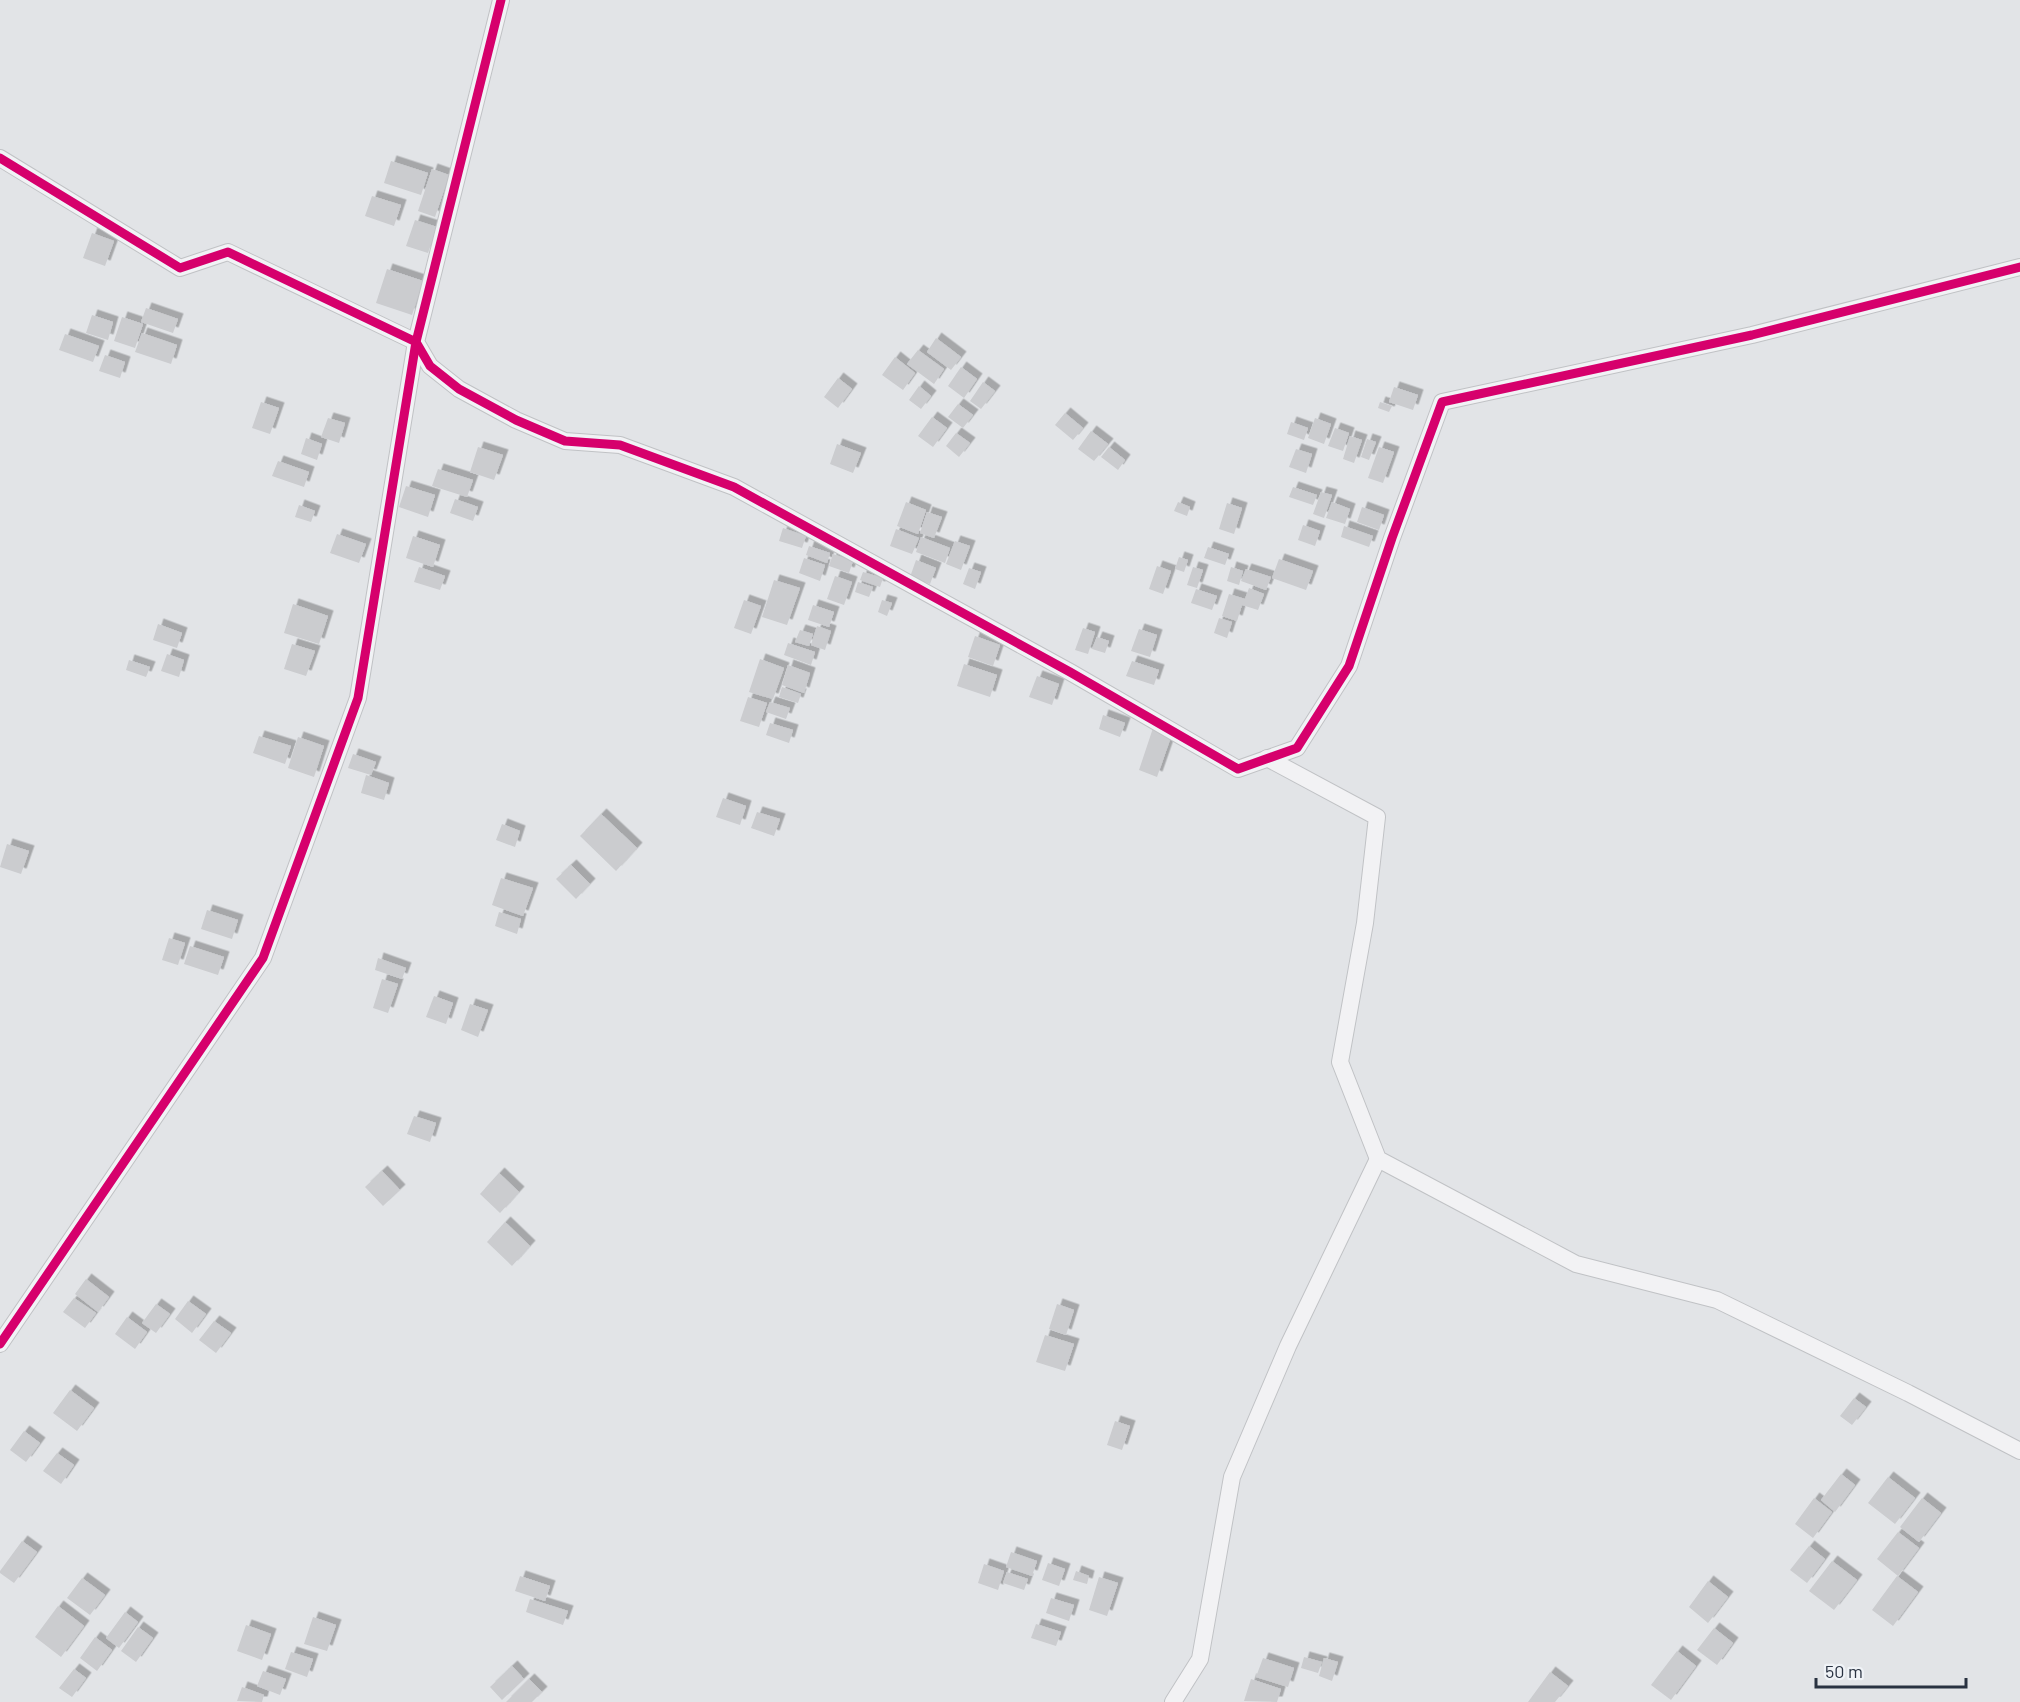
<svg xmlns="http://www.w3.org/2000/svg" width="2020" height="1702" font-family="Barlow,sans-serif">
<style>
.building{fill:#cbcccf;filter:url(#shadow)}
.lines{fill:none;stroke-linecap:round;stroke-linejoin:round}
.minor-casing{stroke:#c0c2c5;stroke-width:18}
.minor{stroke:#f2f2f4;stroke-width:16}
.cycleway-casing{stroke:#f0f3f7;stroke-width:13}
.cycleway{stroke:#d6006c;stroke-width:9}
</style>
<defs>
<filter id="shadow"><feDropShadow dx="5.5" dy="-5.5" stdDeviation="0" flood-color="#0004"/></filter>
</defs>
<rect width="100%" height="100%" fill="#e2e4e7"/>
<g class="building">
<path d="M391,161L428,173L421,195L384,183Z"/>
<path d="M432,169L449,175L435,217L418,211Z"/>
<path d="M372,196L401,205L394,226L365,216Z"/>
<path d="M415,220L437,227L428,253L406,246Z"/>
<path d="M92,233L114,241L105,266L83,258Z"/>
<path d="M387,269L423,281L412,315L376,303Z"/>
<path d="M146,308L178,319L173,333L141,322Z"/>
<path d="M92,315L113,322L108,340L86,333Z"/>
<path d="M122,317L143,324L135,348L114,341Z"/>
<path d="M142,333L177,345L171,364L135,352Z"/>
<path d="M65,334L99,346L93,362L59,350Z"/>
<path d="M936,338L961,357L951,370L927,352Z"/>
<path d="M918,350L944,369L934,384L907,364Z"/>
<path d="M105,355L125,362L120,378L99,371Z"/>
<path d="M895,357L915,373L903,390L882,375Z"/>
<path d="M961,367L977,379L964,398L948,386Z"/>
<path d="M838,378L852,389L838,408L824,397Z"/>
<path d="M983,382L995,391L981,409L970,401Z"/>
<path d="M919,386L931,396L921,409L909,400Z"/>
<path d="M1394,387L1418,395L1413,410L1389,402Z"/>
<path d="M261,402L279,408L270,434L252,428Z"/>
<path d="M1380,402L1392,406L1389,412L1378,408Z"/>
<path d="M958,404L973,415L963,428L948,417Z"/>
<path d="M1065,413L1083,428L1073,440L1055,425Z"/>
<path d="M932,417L947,428L933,447L918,436Z"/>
<path d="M328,418L345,423L339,443L321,437Z"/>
<path d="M1315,418L1331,424L1324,444L1308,438Z"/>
<path d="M1291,422L1308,428L1304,440L1287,434Z"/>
<path d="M1335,428L1349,433L1343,451L1328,446Z"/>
<path d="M1091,431L1108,444L1094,461L1078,449Z"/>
<path d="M956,433L970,443L959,457L946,446Z"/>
<path d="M1350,436L1362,440L1354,463L1343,459Z"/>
<path d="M306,438L322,444L317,460L301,454Z"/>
<path d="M1367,439L1376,442L1369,460L1361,457Z"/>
<path d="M837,444L861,453L853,473L830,464Z"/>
<path d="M478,447L503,455L494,480L470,472Z"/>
<path d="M1109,447L1125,460L1118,470L1101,457Z"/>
<path d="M1379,447L1394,452L1383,483L1368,478Z"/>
<path d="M1296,449L1312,454L1306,473L1289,467Z"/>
<path d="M278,461L309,472L304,487L272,476Z"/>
<path d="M438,469L473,480L467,497L432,486Z"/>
<path d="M406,486L435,495L428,517L399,507Z"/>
<path d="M1293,487L1317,495L1313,505L1289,497Z"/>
<path d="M1321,492L1332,495L1324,518L1313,514Z"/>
<path d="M455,499L478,507L473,521L450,513Z"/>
<path d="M906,502L926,510L918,534L897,526Z"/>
<path d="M1178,502L1190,507L1187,516L1174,511Z"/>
<path d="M1332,502L1350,509L1345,524L1326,518Z"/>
<path d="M1227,503L1242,508L1234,534L1219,529Z"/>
<path d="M299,505L315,511L311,522L295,517Z"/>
<path d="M1362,507L1384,515L1379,530L1357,522Z"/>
<path d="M927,512L942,517L934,538L920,533Z"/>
<path d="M1303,525L1320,531L1315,546L1298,540Z"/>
<path d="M1344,526L1373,536L1369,547L1341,537Z"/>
<path d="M783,528L806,536L802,548L779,541Z"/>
<path d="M896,529L919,538L912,554L890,546Z"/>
<path d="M337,534L366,544L359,563L330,553Z"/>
<path d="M413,536L440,545L433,567L406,558Z"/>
<path d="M921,537L950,548L945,563L916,552Z"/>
<path d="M955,541L970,546L961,570L946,564Z"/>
<path d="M809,546L830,553L827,563L806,555Z"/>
<path d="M1208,547L1229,554L1225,565L1204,558Z"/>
<path d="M833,554L853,561L849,573L829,566Z"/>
<path d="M1179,557L1188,560L1184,572L1175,569Z"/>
<path d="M804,558L825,565L820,581L799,573Z"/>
<path d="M1279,559L1313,571L1306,590L1272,578Z"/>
<path d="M916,560L936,568L930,584L910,577Z"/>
<path d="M1157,566L1171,571L1163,594L1149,589Z"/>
<path d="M419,567L445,576L440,590L414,582Z"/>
<path d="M1193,567L1203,570L1197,588L1187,585Z"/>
<path d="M1231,567L1243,571L1239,585L1227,581Z"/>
<path d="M969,568L981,572L975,589L963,584Z"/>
<path d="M1246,569L1271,577L1266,590L1241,581Z"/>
<path d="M863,572L883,578L880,587L860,580Z"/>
<path d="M835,576L852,582L844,605L827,599Z"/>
<path d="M774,580L800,588L787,625L762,617Z"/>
<path d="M858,582L873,587L869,597L855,592Z"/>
<path d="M1249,588L1264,594L1258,610L1242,605L1237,621L1222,616L1229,594L1245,599Z"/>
<path d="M1196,589L1217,596L1212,610L1191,603Z"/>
<path d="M744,600L761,606L751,634L734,628Z"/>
<path d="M882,600L892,603L887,616L878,612Z"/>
<path d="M293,604L328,616L319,644L284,633Z"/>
<path d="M813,605L834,612L829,627L808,620Z"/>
<path d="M1219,618L1232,622L1227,638L1214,633Z"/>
<path d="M158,624L182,633L177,648L153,640Z"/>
<path d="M817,626L831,631L825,650L811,645Z"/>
<path d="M1083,628L1095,632L1088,654L1075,650Z"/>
<path d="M1139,629L1157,635L1150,657L1131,651Z"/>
<path d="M800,630L813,634L809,646L795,642Z"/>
<path d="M975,636L1000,645L993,666L968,657Z"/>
<path d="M1097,637L1109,641L1105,653L1092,649Z"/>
<path d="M788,643L815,652L811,665L784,655Z"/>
<path d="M292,644L315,651L306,676L284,669Z"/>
<path d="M167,654L184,660L179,677L161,671Z"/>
<path d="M760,659L784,668L773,699L749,692Z"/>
<path d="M129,660L150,667L146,677L126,670Z"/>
<path d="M1132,661L1159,670L1154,685L1126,676Z"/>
<path d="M964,664L997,675L990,697L957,686Z"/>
<path d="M788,665L810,673L804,693L782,685Z"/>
<path d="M1037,676L1059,684L1052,705L1029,697Z"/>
<path d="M782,687L801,694L798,703L779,697Z"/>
<path d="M748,697L767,703L759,727L740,721Z"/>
<path d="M770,702L790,708L786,719L766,712Z"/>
<path d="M1103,715L1125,723L1120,737L1099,729Z"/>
<path d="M770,723L793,730L789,743L766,735Z"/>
<path d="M1153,728L1172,734L1157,777L1139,770Z"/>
<path d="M259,736L291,746L285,764L253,753Z"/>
<path d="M298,737L324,746L314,777L288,768Z"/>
<path d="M353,754L376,762L371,775L348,768Z"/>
<path d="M366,775L389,783L384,800L361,793Z"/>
<path d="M723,798L746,806L740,825L716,817Z"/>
<path d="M757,812L780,819L774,836L751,828Z"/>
<path d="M601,814L637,848L616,871L580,836Z"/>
<path d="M502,824L520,831L515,847L496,840Z"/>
<path d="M7,844L29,851L21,874L0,867Z"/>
<path d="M571,865L590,884L576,899L556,879Z"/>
<path d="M501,878L533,888L523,916L492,905Z"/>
<path d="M207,910L238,920L232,939L201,929Z"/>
<path d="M499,912L521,919L517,934L495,926Z"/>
<path d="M169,938L185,943L178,965L162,960Z"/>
<path d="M190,946L224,957L218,975L184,964Z"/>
<path d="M378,958L406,968L402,979L375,970Z"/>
<path d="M382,979L398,984L388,1013L373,1008Z"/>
<path d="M434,996L453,1003L446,1024L426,1017Z"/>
<path d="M470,1004L488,1010L478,1037L461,1030Z"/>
<path d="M414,1116L436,1123L430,1142L407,1134Z"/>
<path d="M382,1171L400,1190L383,1206L365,1187Z"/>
<path d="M499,1173L519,1192L500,1213L480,1194Z"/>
<path d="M505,1222L530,1246L512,1266L487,1242Z"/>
<path d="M86,1279L109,1297L98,1312L75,1294Z"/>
<path d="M74,1298L96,1313L85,1328L63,1312Z"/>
<path d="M188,1301L206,1314L192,1333L175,1319Z"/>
<path d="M156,1304L170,1314L156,1333L142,1323Z"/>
<path d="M1057,1304L1074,1310L1066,1335L1049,1329Z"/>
<path d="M127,1317L147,1332L135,1349L115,1334Z"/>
<path d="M214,1321L231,1333L216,1353L199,1340Z"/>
<path d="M1045,1335L1074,1344L1065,1371L1036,1362Z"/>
<path d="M70,1390L94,1408L77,1431L53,1413Z"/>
<path d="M1854,1398L1866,1407L1852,1425L1840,1416Z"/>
<path d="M1115,1421L1130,1426L1122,1450L1107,1445Z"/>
<path d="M24,1431L40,1443L26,1462L10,1450Z"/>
<path d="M57,1453L74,1465L61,1484L43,1471Z"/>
<path d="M1841,1474L1855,1485L1835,1512L1821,1500Z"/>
<path d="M1888,1477L1915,1498L1895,1524L1868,1503Z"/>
<path d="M1814,1498L1832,1512L1813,1538L1795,1524Z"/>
<path d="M1922,1498L1941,1513L1919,1542L1900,1527Z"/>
<path d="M1898,1532L1919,1548L1898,1576L1877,1559Z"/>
<path d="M22,1541L37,1552L14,1583L0,1573V1571Z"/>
<path d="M1809,1546L1825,1559L1807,1583L1790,1570Z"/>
<path d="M1011,1552L1037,1561L1032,1576L1006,1567Z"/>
<path d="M1832,1561L1857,1580L1834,1610L1809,1591Z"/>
<path d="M1048,1563L1065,1569L1059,1586L1042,1580Z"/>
<path d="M984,1564L1004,1571L998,1590L978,1583Z"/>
<path d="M1076,1571L1089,1576L1087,1584L1073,1580Z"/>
<path d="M1007,1572L1028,1579L1024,1590L1003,1583Z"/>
<path d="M520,1576L550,1586L545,1601L515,1591Z"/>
<path d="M1897,1576L1918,1592L1893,1626L1872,1610Z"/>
<path d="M1099,1577L1118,1583L1107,1616L1089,1610Z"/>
<path d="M82,1578L105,1595L90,1615L67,1598Z"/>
<path d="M1708,1581L1728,1597L1708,1623L1689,1607Z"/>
<path d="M1051,1598L1074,1605L1069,1621L1046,1613Z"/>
<path d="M530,1599L568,1611L563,1625L526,1612Z"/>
<path d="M58,1606L84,1626L61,1657L35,1637Z"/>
<path d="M125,1612L138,1622L119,1648L106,1638Z"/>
<path d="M313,1617L336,1625L327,1651L304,1644Z"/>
<path d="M1036,1624L1061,1632L1056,1646L1031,1638Z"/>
<path d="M246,1625L271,1634L262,1660L237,1651Z"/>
<path d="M138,1627L153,1638L136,1662L121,1651Z"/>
<path d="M1714,1628L1733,1643L1717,1665L1697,1650Z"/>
<path d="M95,1637L112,1650L97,1671L80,1658Z"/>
<path d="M1677,1651L1696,1666L1671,1700L1651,1685Z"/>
<path d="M291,1652L313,1659L307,1677L285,1669Z"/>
<path d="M1304,1657L1322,1662L1318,1673L1301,1668Z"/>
<path d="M1263,1658L1294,1668L1288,1687L1256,1677Z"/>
<path d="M1324,1658L1338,1662L1332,1681L1319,1676Z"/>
<path d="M512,1666L524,1679L502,1700L490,1687Z"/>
<path d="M74,1669L86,1678L72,1697L59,1688Z"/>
<path d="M263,1671L286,1679L280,1695L257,1686Z"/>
<path d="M1550,1672L1568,1686L1555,1702H1528Z"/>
<path d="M529,1679L542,1692L532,1702H506Z"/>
<path d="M1251,1679L1281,1689L1277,1702L1244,1701Z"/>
<path d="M242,1687L264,1695L262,1702L237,1701Z"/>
</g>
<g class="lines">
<g class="minor-casing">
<g id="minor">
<path d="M501,0L416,342L430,366L459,389L516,420L565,441L620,445L734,487L1070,672L1238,769L1297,748L1349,666L1392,538L1442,402L1752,335L2020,267"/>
<path d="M0,158L180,268L228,252L416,342L358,698L263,958L0,1344"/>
<path d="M1267,758L1377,817L1365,923L1340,1062L1378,1159L1576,1264L1717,1300L1908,1393L2020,1451"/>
<path d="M1173,1702L1200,1659L1232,1477L1288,1346L1378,1159"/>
</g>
</g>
<use href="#minor" class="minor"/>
<g class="cycleway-casing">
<g id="cycleway">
<path d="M501,0L416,342L430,366L459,389L516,420L565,441L620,445L734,487L1070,672L1238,769L1297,748L1349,666L1392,538L1442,402L1752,335L2020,267"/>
<path d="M0,158L180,268L228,252L416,342L358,698L263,958L0,1344"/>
</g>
</g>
<use href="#cycleway" class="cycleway"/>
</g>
<path d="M1816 1678v9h150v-9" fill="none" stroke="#293241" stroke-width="3"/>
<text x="1825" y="1678" font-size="18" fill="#293241" stroke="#f0f3f7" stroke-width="4.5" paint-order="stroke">50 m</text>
</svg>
